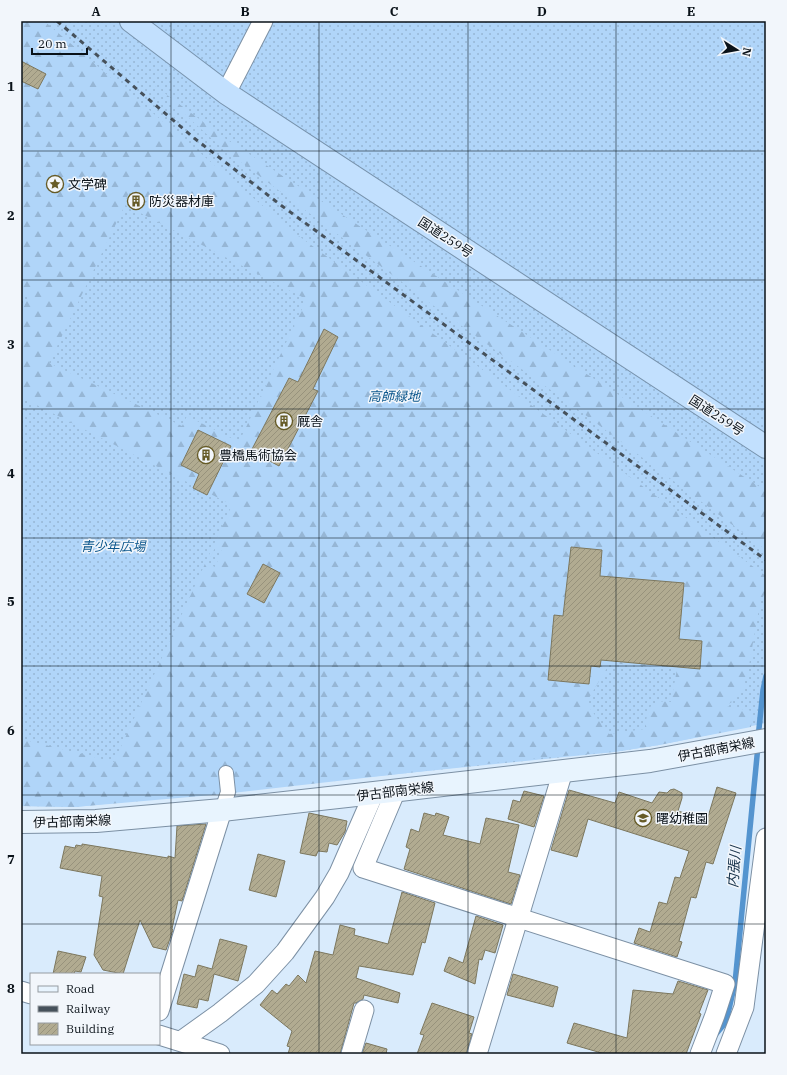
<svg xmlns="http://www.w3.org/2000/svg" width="787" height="1075" font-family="'IBM Plex Serif','Noto Sans JP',serif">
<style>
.grass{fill:url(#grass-dots)}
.forest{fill:url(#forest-firs);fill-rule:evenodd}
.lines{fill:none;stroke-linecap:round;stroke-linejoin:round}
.stream{stroke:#5494cf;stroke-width:5.5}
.building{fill:url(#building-hatch);stroke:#7c775e}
.pedestrian-casing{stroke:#7c90a4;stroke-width:16}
.minor-casing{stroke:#7c90a4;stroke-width:21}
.secondary-casing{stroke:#7c90a4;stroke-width:24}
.trunk-casing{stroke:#7893ad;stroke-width:24}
.pedestrian{stroke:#fff;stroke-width:14}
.minor{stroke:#fff;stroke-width:19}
.secondary{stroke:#e8f4fe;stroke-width:22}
.trunk{stroke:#c2e0fe;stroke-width:22}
.rail{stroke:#46515b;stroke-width:3;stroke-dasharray:5 5;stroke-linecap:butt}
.grid{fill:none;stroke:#0a1219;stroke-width:1;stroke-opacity:0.55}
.labels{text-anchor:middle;stroke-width:3;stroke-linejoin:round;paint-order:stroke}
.poi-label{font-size:13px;fill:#0a1219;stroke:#f2f6fb;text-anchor:start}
.street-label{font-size:13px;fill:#0a1219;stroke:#f2f6fb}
.park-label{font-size:13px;font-style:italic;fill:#0a568c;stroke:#f2f6fb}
.water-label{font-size:14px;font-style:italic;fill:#132f47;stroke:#f2f6fb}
.neatline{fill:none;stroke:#0a1219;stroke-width:1.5}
.grid-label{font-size:13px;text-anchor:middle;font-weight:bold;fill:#0a1219}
</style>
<defs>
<pattern id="grass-dots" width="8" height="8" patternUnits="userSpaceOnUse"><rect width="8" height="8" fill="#b0d5f9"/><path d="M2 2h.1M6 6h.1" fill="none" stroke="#96b6d5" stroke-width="1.8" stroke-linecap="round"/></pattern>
<pattern id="forest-firs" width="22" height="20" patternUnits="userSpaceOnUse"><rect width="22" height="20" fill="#b0d5f9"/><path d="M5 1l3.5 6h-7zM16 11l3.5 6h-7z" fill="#96b6d5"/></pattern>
<pattern id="building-hatch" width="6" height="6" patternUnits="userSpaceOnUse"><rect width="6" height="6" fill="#b1ab91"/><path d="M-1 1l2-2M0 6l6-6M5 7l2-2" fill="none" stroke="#97927c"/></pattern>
</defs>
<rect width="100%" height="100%" fill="#d9ebfc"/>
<path class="grass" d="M21,21H766V723L659,745L614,752L75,807L21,806Z"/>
<g class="forest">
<path d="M21,21H44L296,234L766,576V591L760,603L748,671L743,688L732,702L725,706L752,711L751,727L659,745L614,752L539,758L224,794L75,807L21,806V739L114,762L232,505L25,399L21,406V313L29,295H21ZM129,192L147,201L142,211L125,202ZM125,205L304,298L303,307L239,442L187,416L182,426L49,363ZM324,329L338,337L324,366L309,359ZM289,378L317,391L279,466L251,451ZM198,430L231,446L214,481L181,465ZM571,547L602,550L597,602L565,599ZM215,548L222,551L215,567L207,563ZM618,578L684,583L679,639L700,668L611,661ZM554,615L595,619L589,684L548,680ZM610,663L677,669L671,702C647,699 648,710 645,729L609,734L586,703Z"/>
<path d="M147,80L226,139L766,491V550L584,414L434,306L223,149Z"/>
</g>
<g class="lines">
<g class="stream">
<path d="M758,738L763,690L766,676"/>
<path d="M716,1034L726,1022L735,983L758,746"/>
</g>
</g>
<g class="building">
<path d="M21,61L46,74L38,89L21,81Z"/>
<path d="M324,329L338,337L313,389L318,391L279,466L251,451L289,378L298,382Z"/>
<path d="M198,430L231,446L207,495L193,488L199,474L181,465Z"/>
<path d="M571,547L602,550L600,576L684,583L679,639L702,641L700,669L601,660L600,667L591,666L589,684L548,680L554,615L563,616Z"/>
<path d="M263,564L280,573L264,603L247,594Z"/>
<path d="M717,787L736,793L713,864L706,862L696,898L691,897L679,941L682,942L677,957L634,943L639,928L650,932L659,902L667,904L675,877L680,878L689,851L588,819L577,857L551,850L569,790L615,803L619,792L652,803L659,792L667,793L670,790L674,789L682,793V798L678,811L707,820Z"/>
<path d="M524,791L544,796L534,827L508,819L513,800L520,802Z"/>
<path d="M309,813L347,821L345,832L337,845L329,843L327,852L318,851L316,856L300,853Z"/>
<path d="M424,813L435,816L436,813L449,817L443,835L480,844L486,818L519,825L508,872L520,875L511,904L404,869L410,849L406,847L411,829L419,832Z"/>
<path d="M206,824L182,901L178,900L172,929L173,930L166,950L153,947L140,920L123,974L103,970L94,955L103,897L99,896L102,876L60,868L65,846L75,848L76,845L82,846V844L168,858V856L175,858L177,826Z"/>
<path d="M258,854L285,861L276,897L249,890Z"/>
<path d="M402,892L435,903L425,943L422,942L413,975L359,966L356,978L400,993L398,1003L364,995L363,999L356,1003H354L340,1054H288L290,1047L287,1046L292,1031L260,1005L272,990L277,994L286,984L289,986L298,975L306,983L315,951L333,955L340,925L355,929L354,935L388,944Z"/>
<path d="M476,916L503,925L495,953L485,950L482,960L479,959L475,984L444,971L449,957L463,963Z"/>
<path d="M220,939L247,946L238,981L214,974L208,1001L199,999L197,1008L177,1004L184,974L195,977L198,965L212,969Z"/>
<path d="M58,951L86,957L81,972L75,971L74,974H53Z"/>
<path d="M513,974L558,987L553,1007L507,995Z"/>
<path d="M678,981L708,990L699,1013L701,1014L686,1054H605L567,1043L574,1023L627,1038L633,990L673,994Z"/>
<path d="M432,1003L474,1017L469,1033L472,1034L466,1054H417L424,1035L420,1034Z"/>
<path d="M366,1043L387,1049L386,1054H362Z"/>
</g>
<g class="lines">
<g class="pedestrian-casing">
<path id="pedestrian" d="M222,810L228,792L226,773"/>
</g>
<g class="minor-casing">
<g id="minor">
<path d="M226,93L263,21"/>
<path d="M396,790L363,868L725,984L715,1015L700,1054"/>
<path d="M21,991L31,994"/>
<path d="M159,1011L222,810"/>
<path d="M159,1035L220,1054"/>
<path d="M181,1041L220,1013L256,984L285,952L325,897L339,873L374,793"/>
<path d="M351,1054L364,1010"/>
<path d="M477,1054L563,771"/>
<path d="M726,1054L744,1007L766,838"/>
</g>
</g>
<g class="secondary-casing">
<path id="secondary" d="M21,822L96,821L222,810L374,793L650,761L766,740"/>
</g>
<g class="trunk-casing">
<path id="trunk" d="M131,21L226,93L766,447"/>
</g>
<use href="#pedestrian" class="pedestrian"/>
<use href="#minor" class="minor"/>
<use href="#secondary" class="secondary"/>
<use href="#trunk" class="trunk"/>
<path class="rail" d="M57,21L194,138L282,206L766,560"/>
</g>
<path class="grid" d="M171,21V1054M319,21V1054M468,21V1054M616,21V1054M21,151H766M21,280H766M21,409H766M21,538H766M21,666H766M21,795H766M21,924H766"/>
<defs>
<g id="sight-ring" transform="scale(0.9)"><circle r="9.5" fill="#f2f6fb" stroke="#665b27" stroke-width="1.5"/><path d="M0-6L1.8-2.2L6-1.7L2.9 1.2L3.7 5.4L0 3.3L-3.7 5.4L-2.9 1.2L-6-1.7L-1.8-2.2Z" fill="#665b27"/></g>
<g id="building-ring" transform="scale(0.9)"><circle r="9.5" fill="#f2f6fb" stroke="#665b27" stroke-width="1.5"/><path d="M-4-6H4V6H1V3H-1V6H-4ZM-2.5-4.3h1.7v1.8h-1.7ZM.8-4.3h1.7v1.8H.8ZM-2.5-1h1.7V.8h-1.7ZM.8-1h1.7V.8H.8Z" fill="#665b27"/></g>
<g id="school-ring" transform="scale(0.9)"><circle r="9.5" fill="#f2f6fb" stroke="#665b27" stroke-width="1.5"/><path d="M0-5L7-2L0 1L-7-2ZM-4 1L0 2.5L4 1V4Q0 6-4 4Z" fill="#665b27"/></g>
</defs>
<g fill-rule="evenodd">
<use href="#sight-ring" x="55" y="184"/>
<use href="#building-ring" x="136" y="201"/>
<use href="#building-ring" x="284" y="421"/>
<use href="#building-ring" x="206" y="455"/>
<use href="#school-ring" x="643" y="818"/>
</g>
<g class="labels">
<g class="poi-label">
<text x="68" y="189">文学碑</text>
<text x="149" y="206">防災器材庫</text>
<text x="297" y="426">厩舎</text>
<text x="219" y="460">豊橋馬術協会</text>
<text x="656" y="823">曙幼稚園</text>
</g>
<g class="street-label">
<text transform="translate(446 237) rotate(33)" y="5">国道259号</text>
<text transform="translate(717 415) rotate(33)" y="5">国道259号</text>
<text transform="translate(716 749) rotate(-11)" y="5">伊古部南栄線</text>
<text transform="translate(395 791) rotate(-7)" y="5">伊古部南栄線</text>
<text transform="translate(72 821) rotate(-2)" y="5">伊古部南栄線</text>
</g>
<g class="park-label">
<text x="394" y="401">高師緑地</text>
<text x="113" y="551">青少年広場</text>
</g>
<g class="water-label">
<text transform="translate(734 867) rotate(-85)" y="5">内張川</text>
</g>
</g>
<rect width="787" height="1075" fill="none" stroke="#f2f6fb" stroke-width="44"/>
<rect x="30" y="973" width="130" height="72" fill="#f2f6fb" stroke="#959ba1"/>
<rect x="38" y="986" width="20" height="6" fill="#e8f4fe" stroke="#959ba1"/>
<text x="66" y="993" font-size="12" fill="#0a1219">Road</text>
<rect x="38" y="1006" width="20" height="6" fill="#46515b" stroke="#959ba1"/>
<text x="66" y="1013" font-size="12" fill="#0a1219">Railway</text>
<rect x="38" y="1023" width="20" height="12" fill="url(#building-hatch)" stroke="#959ba1"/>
<text x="66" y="1033" font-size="12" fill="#0a1219">Building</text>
<g transform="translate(737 50) rotate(101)" stroke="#f2f6fb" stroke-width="3" paint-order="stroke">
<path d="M0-3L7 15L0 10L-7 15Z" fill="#0a1219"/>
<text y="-6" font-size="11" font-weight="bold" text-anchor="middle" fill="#0a1219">N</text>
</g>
<path d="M32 48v6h55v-6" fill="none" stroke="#0a1219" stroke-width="2"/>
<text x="38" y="48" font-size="12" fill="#0a1219" stroke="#f2f6fb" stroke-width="3" paint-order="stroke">20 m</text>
<rect x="22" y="22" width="743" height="1031" class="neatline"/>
<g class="grid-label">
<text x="96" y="16">A</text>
<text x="245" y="16">B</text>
<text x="394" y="16">C</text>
<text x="542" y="16">D</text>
<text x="691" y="16">E</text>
<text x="11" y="91">1</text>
<text x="11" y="220">2</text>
<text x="11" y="349">3</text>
<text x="11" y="478">4</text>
<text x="11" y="606">5</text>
<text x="11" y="735">6</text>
<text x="11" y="864">7</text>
<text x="11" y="993">8</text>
</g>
</svg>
